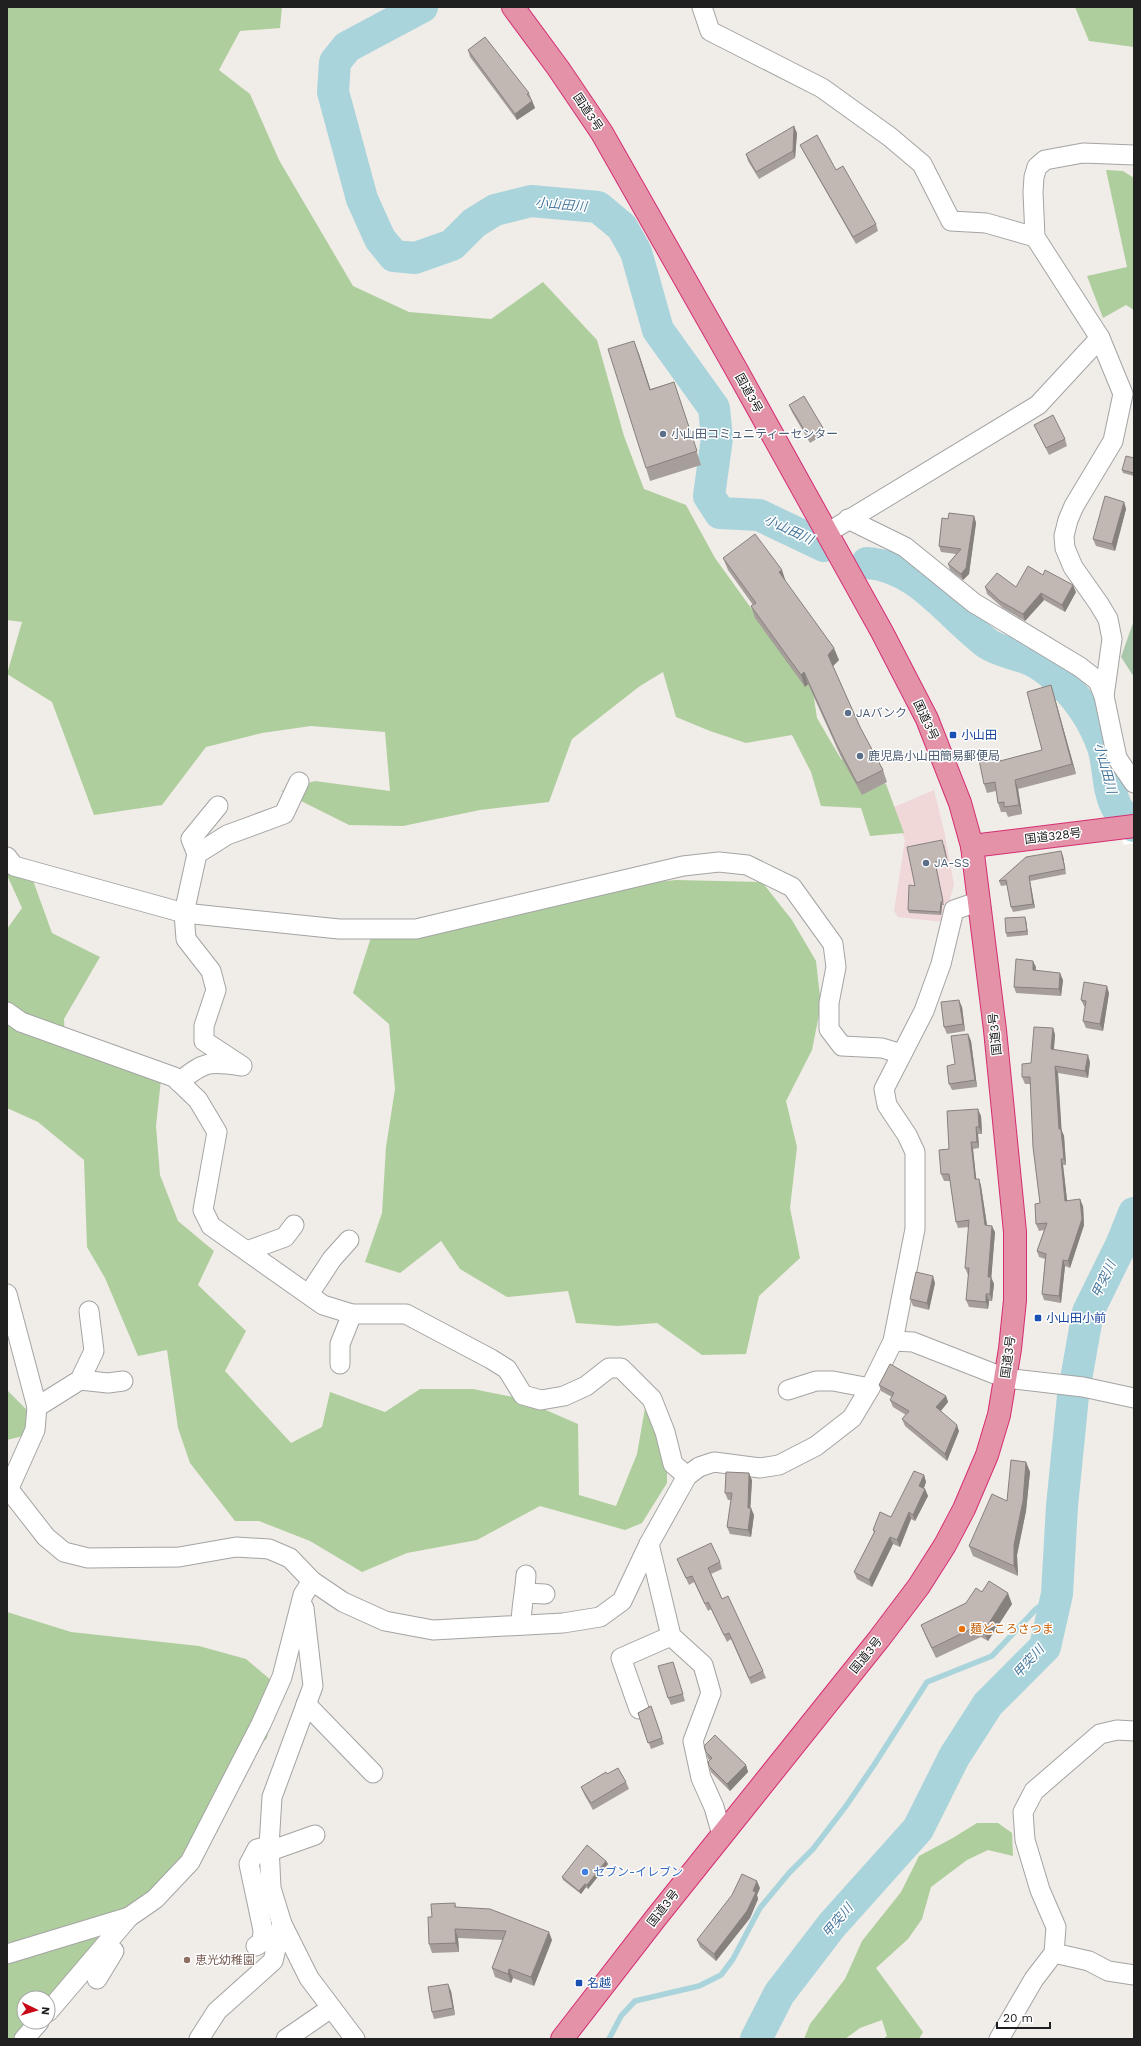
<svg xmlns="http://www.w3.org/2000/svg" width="1141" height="2046" font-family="'Work Sans','Noto Sans JP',sans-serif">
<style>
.commercial{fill:#f0d7d8}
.forest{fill:#afce9d}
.cemetery{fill:#a9c8ab}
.pier{fill:#fff}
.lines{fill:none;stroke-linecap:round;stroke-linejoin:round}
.stream{stroke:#a9d4dc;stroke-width:5.5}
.river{stroke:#a9d4dc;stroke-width:32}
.street-casing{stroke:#a4a4a4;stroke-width:21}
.highway-casing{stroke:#d42e73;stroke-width:24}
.street{stroke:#fff;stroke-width:19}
.highway{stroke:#e492a8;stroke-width:22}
.wall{fill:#a69e9a}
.shaded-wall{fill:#87817d}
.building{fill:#c1b8b3;stroke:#87817d}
.service-dot{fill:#5c6f8a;stroke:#fff;stroke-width:1.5}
.transit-dot{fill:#1a4fb4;stroke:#fff;stroke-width:1.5}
.food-dot{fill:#e8710a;stroke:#fff;stroke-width:1.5}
.shop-dot{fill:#3f7fe0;stroke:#fff;stroke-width:1.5}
.education-dot{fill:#8d6e63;stroke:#fff;stroke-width:1.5}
.labels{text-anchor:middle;stroke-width:3;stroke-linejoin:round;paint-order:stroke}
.street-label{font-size:12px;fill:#202020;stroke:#fff}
.service-label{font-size:12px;fill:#4e5e75;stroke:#fff;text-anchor:start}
.transit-label{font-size:12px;fill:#164399;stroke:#fff;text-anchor:start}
.food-label{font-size:12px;fill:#c56008;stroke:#fff;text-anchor:start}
.shop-label{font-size:12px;fill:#366cbe;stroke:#fff;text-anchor:start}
.education-label{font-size:12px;fill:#785e54;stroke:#fff;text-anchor:start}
.water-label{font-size:13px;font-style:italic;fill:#49799d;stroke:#fff}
</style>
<rect width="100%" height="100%" fill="#f0ece7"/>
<path class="commercial" d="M934,790L944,830L954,885L943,922L898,917L894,911L905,840L892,808Z"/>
<g class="forest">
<path d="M7,7H282L280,28L240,31L219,70L250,94L279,160L353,286L409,312L491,319L543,282L597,340L624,436L644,489L686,505L715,558L751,608L810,672L817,718L841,759L886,784L904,833L870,836L861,808L821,806L811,772L792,735L746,743L710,731L676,717L663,672L640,686L572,739L549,802L480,810L403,826L349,825L281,791L315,781L390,791L385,732L311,726L262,733L206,747L162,805L94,815L52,702L7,674L22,622L7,620Z"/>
<path d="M1075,7H1134V47L1089,41Z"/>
<path d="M1106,170L1123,171L1134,178V310L1126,305L1103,318L1087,276L1127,267Z"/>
<path d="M7,863L31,875L52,933L100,957L64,1019L65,1039L162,1070L156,1126L160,1175L178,1221L214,1251L198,1285L246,1331L225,1371L291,1443L322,1427L330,1392L385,1412L420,1389H473L518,1398L578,1424L579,1495L616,1506L637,1454L645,1408L659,1429L667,1452V1483L642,1523L625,1530L540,1506L477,1540L407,1553L362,1572L310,1541L259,1521H235L190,1463L178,1428L167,1350L138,1356L105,1278L87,1247L84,1160L38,1122L7,1108V929L22,908L7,875Z"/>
<path d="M676,880L762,882L792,920L816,961L821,1005L812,1050L786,1101L797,1147L790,1208L800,1258L759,1296L746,1354L702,1355L657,1323L618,1326L576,1323L568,1291L507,1297L460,1269L441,1241L400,1273L365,1262L382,1213L386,1147L395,1089L389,1024L353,993L375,925L492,915L614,886Z"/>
<path d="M7,1390L30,1413L27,1435L7,1440Z"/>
<path d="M7,1612L71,1632L199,1646L246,1659L278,1686L267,1738L238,1768L218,1831L179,1878L116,1915L52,2002L48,1998H24V2022H31L14,2039H7Z"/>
<path d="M977,1823H998L1012,1833L1013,1856L988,1850L967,1860L931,1887L922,1919L908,1939L876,1968L923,2032L919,2039H883L887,2036L882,2020L860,2028L845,2039H804L810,2024L845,1979L862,1941L901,1892L919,1856L951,1839Z"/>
</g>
<path class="cemetery" d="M1134,620V677L1121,657Z"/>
<path class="pier" d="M1134,812V843L1124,845L1113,815Z"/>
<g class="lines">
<path class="stream" d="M609,2039L621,2016L635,2001L699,1986L721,1975L733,1959L760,1908L789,1873L813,1849L846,1806L874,1765L927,1682L992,1656L1036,1609L1057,1594"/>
<g class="river">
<path d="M422,7L347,47L335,62L333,92L362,199L380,239L394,256L415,258L452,245L474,223L495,210L531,201L598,207L622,227L636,252L658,330L714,408L717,438L709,496L720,513L759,515L824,546"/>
<path d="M867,563C918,566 950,616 988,644C1000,652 1017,654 1031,660C1052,670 1075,694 1087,714C1093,723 1099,736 1103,747C1109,766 1107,788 1116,806C1119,813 1129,820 1134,826"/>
<path d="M756,2039L779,1994L832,1925L918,1829L954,1757L988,1704L1045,1647L1057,1594L1062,1506L1073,1396L1088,1312L1122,1243L1134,1213"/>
</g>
<g class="street-casing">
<g id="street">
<path d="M702,7L710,31L822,88L890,137L922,164L951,221L986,223L1035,237"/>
<path d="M1134,155L1083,153L1045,160L1037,167L1034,177L1033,192L1035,237L1100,338L1123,394L1113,441L1074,506L1068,520L1064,536L1065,548L1073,567L1099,604L1108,619L1112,639L1104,696L1117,758L1134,783"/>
<path d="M848,519L905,547L974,603L1080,667L1098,681L1104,696"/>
<path d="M827,533L1038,405L1100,338"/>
<path d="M197,854L191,839L218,806"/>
<path d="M7,857L14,866L184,913L339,929H416L683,866L719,862L747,865L792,887L833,944L836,967L829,1003V1029L842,1046L882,1048L902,1054"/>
<path d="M7,1012L21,1022L174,1077L198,1100L217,1132L203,1210L211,1226L323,1305L352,1314H406L491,1359L507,1369L523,1395L541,1400L564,1396L586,1386L609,1368H621L652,1399L665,1432L673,1464L687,1476"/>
<path d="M179,1082C205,1061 209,1061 242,1066L204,1041V1026L216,990L211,971L186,939L184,913L197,854L227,835L284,814L299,782"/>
<path d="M247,1251L285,1237L294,1225"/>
<path d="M7,1294L37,1407L35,1430L9,1488"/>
<path d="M309,1294L332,1259L349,1240"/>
<path d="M893,1341L913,1342L1005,1378L1083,1387L1134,1398"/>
<path d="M340,1364V1344L352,1314"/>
<path d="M80,1380L108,1383L123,1381"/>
<path d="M788,1390L816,1381H833L870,1388"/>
<path d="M37,1407L80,1380L94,1351L89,1311"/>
<path d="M7,1487L46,1537L64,1552L88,1558L179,1557L236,1547L269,1549L290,1558L312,1581L343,1602L385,1621L433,1630L563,1623L600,1617L622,1601L649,1544L687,1476L699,1467L714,1462L760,1468L779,1465L816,1446L852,1418L870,1388L893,1341L915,1229V1152L907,1135L887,1105L884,1089L924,1011L941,964L954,910L980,901"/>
<path d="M649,1544L671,1636L703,1665L711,1693L693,1741L701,1778L714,1807L722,1835"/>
<path d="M525,1593L545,1594"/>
<path d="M304,1608L313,1686L272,1797L269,1846L271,1888L282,1924L309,1978L355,2039"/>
<path d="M521,1625C521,1608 525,1592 526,1575"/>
<path d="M306,1704L373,1773"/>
<path d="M639,1709L621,1658L671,1636"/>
<path d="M270,1851L315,1835"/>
<path d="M256,1946L262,1942L263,1930L249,1864L257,1849L269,1846"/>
<path d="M1054,1953L1089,1961L1108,1971L1134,1975"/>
<path d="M7,1954L129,1917"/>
<path d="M97,1979L114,1951"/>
<path d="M48,2012L129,1917L155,1899L190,1862L261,1724L282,1677L303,1595L312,1581"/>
<path d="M24,2039L39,2022"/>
<path d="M199,2039L217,2011L273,1961L282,1924"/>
<path d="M286,2039L331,2008"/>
<path d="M999,2039L1034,1979L1054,1953L1056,1927L1040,1890L1025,1840L1023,1812L1034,1791L1100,1734L1117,1730L1134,1731"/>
</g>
</g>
<g class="highway-casing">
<g id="highway">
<path d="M513,7L558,68L602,133L736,369L882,632L927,719L960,803L972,846L995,1030L1015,1232V1300L1010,1349L999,1415L987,1455L964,1509L945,1545L919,1586L879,1639L655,1919L562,2039"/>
<path d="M972,846L1134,826"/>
</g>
</g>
<use href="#street" class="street"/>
<use href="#highway" class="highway"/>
</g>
<g class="wall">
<path d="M468,50L529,93L535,108L517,120L470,57Z"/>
<path d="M797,133L795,158L759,179L748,161L746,154Z"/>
<path d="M800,145L836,170L876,224L878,231L856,244L803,151Z"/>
<path d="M639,354L650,389L674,382L701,465L650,481L646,468Z"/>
<path d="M789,405L823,428L825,434L810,443L792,412Z"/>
<path d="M1034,425L1065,439L1067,446L1049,455Z"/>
<path d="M1134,458V476L1123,473L1122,470Z"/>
<path d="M1124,502L1126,509L1115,551L1096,546L1093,539Z"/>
<path d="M974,516L976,523L969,574L963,580L950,570L948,564L956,554L941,552L939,546L948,519Z"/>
<path d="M723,558L786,582L839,660L833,666L860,727L883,770L887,782L862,795L841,757L808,684L805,687L755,618L751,606L753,605L728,570Z"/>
<path d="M985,587H1016L1076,592L1065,612L1044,600L1025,621L1003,608L987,594Z"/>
<path d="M1051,685L1054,695L1076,774L1018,789L1022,814L1008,817L1006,812H1001L998,803L996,791L987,793L984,784L1001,761L1042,750Z"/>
<path d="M944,844L948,863L936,866L944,905H942L941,915L909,913L908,910L915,886Z"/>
<path d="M1063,856L1066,874L1030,881L1035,908L1013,912L1011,907L1007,885L1001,886L999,881Z"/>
<path d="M1026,920L1028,935L1007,937L1006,933Z"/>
<path d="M1036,967L1035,970L1063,980L1061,996L1016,993L1014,987Z"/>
<path d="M1109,993L1103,1031L1086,1028L1083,1021L1085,1007L1084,1006L1081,1000Z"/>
<path d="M962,1007L965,1031L947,1034L944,1027Z"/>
<path d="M1053,1028L1055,1035L1054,1050L1090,1062L1088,1078L1058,1073L1061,1129L1064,1136L1066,1165H1063L1067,1201L1083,1206L1084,1225L1070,1268L1065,1266L1061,1303L1044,1300L1042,1294L1045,1259L1039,1257L1037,1251L1044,1230L1039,1231L1036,1224L1040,1203L1030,1084H1025L1022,1077Z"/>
<path d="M968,1034L971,1041L977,1087L952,1090L949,1084L955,1064Z"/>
<path d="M981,1116L982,1134H978L979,1148L973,1149L976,1179H979L981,1186L987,1225L995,1232L991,1277L994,1284L992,1301H989L988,1309L969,1307L966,1300L969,1275H968L965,1268L969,1227L958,1228L956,1222L950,1181H944L941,1174L949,1149Z"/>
<path d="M935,1283L929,1310L913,1306L910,1299Z"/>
<path d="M879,1385L946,1396L948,1402L941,1411L959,1431L947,1461L905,1426L902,1419L906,1415L893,1407L890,1400L892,1397L881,1391Z"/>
<path d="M1026,1462L1030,1472L1026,1511L1017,1555L1018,1576L973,1556L969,1546L1007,1501Z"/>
<path d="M924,1475L926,1482L924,1488L925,1489L928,1496L915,1521L911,1519L900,1547L893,1544L872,1587L857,1579L854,1572L874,1533L873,1530L891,1517Z"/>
<path d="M752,1480L750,1508L754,1515L751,1537L730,1534L727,1527L731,1500H728L725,1493Z"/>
<path d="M677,1559L720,1562L722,1569L711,1574L722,1599L763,1671L766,1678L751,1684L731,1639L727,1642L711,1609L708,1611L694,1582L689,1585L680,1566Z"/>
<path d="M982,1592L1012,1604L988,1641L981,1637L936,1658L925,1635L921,1625L966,1603Z"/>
<path d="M675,1668L685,1701L671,1705L668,1698Z"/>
<path d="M651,1706L664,1744L651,1749L638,1713Z"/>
<path d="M706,1752L746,1765L748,1772L730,1791L711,1772L709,1766L710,1760L708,1759Z"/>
<path d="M607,1774L626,1782L629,1789L593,1810L584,1794L581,1787Z"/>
<path d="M606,1861L608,1864L588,1889L586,1887L581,1894L563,1880L562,1877Z"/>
<path d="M760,1888L757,1895L758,1899L750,1918L716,1961L700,1947L697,1940Z"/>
<path d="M455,1903L456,1907L552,1940L534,1986L513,1978L511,1983L495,1977L492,1968L503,1940L458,1938L459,1952L432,1953L429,1944L432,1917Z"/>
<path d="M451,1991L455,2015L434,2019L432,2012Z"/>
</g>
<g class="shaded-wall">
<path d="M532,101L535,108L517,120L515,114Z"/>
<path d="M794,126L797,133L795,158L793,151Z"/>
<path d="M634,341L639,354L655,403L650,390Z"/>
<path d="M1124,502L1126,509L1115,551L1112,544Z"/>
<path d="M974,516L976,523L969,574L963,580L961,574Z"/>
<path d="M782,570L786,582L779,572Z"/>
<path d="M1073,585L1076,592L1065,612L1062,605Z"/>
<path d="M1041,593L1044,600L1025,621L1023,614Z"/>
<path d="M834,648L839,660L832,667L828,655Z"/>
<path d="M804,672L808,684L805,687L801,675Z"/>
<path d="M1051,685L1054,695L1076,774L1072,764Z"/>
<path d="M1015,780L1018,789L1022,814L1019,805Z"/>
<path d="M1061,851L1063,856L1066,874L1065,869Z"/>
<path d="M1029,876L1030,881L1035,908L1033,904Z"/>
<path d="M941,902L942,905L941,915L940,912Z"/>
<path d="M1025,917L1026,920L1028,935L1027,931Z"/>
<path d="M1033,961L1036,967L1035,977L1033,970Z"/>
<path d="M1060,973L1063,980L1061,996L1059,989Z"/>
<path d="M1107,986L1109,993L1103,1031L1100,1024Z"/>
<path d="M959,1000L962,1007L965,1031L963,1024Z"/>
<path d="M1053,1028L1055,1035L1053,1056L1051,1049Z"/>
<path d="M968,1034L971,1041L977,1087L975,1080Z"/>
<path d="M1088,1055L1090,1062L1088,1078L1085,1071Z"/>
<path d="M1055,1066L1058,1073L1062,1136L1059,1129Z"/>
<path d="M978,1109L981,1116L982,1134L979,1127Z"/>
<path d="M976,1127L978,1134L979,1148L977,1142Z"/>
<path d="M1061,1129L1064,1136L1066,1165L1064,1159Z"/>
<path d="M971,1142L973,1149L977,1186L975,1179Z"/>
<path d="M1061,1159L1063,1165L1068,1208L1065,1201Z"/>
<path d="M979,1179L981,1186L988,1232L985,1225Z"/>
<path d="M1080,1199L1083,1206L1084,1225L1070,1268L1068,1261Z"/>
<path d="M992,1226L995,1232L991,1282V1277L994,1284L992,1301L990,1294L988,1277Z"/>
<path d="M1063,1260L1065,1266L1061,1303L1059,1296Z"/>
<path d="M933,1276L935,1283L929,1310L927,1303Z"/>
<path d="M986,1294L989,1301L988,1309L986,1302Z"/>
<path d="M946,1396L948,1402L938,1414L936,1407Z"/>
<path d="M957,1425L959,1431L947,1461L945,1454Z"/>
<path d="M1026,1462L1030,1472L1026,1511L1017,1555L1018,1576L1014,1566V1545Z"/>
<path d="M749,1473L752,1480L750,1515L748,1508Z"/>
<path d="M924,1475L926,1482L922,1493L919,1486Z"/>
<path d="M925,1489L928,1496L915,1521L913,1515Z"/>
<path d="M751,1508L754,1515L751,1537L748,1530Z"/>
<path d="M909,1512L911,1519L900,1547L897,1540Z"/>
<path d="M890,1537L893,1544L872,1587L869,1580Z"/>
<path d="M1008,1593L1012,1604L988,1641L984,1631Z"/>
<path d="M746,1765L748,1772L730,1791L727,1784Z"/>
<path d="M606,1861L608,1864L588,1889L587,1885Z"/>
<path d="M757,1881L760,1888L757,1895L758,1899L750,1918L716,1961L714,1954L753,1891Z"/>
<path d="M585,1884L586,1887L581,1894L579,1891Z"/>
<path d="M455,1929L458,1938L459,1952L456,1943Z"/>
<path d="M549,1932L552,1940L534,1986L531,1977Z"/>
<path d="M509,1969L513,1978L511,1983L508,1974Z"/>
<path d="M448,1984L451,1991L455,2015L453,2008Z"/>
</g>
<g class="building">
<path d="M485,37L529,93L527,94L532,101L515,114L468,50Z"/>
<path d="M794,126L793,151L756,172L746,154Z"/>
<path d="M817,135L836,170L843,166L876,224L853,237L800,145Z"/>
<path d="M634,341L650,390L674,382L697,451L646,468L608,349Z"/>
<path d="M804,396L823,428L808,436L789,405Z"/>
<path d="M1053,415L1065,439L1046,448L1034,425Z"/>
<path d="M1126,456L1134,458V473L1122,470Z"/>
<path d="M1105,496L1124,502L1112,544L1093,539Z"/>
<path d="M949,513L974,516L966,568L961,574L948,564L961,549L939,546L942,518L948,519Z"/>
<path d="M755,534L782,570L779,572L834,648L828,655L860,727L883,770L857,783L837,745L804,672L801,675L751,606L756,603L723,558Z"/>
<path d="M1028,566L1043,575L1045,570L1073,585L1062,605L1041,593L1023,614L1000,601L985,587L997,573L1016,587Z"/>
<path d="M1051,685L1072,764L1015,780L1019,805L1004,807V802L998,803L995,782L984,784L979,760L999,756L1000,761L1042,750L1027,692Z"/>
<path d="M942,840L947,860L935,862L943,901L941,902L940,912L908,910L909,885L915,886L907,847Z"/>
<path d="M1061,851L1065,869L1029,876L1033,904L1011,907L1006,880L999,881L1026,857Z"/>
<path d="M1025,917L1027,931L1006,933L1005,918Z"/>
<path d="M1016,959L1033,961V970L1060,973L1059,989L1014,987Z"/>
<path d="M1084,982L1107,986L1100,1024L1083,1021L1086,1001L1081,1000Z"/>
<path d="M959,1000L963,1024L944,1027L941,1002Z"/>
<path d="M1034,1027L1053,1028L1051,1049L1088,1055L1085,1071L1055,1066L1059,1129H1061L1064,1159H1061L1065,1201L1080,1199L1082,1219L1068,1261L1063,1260L1059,1296L1042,1294L1046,1254L1037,1251L1047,1223L1036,1224L1035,1204L1040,1203L1033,1147L1030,1077H1022V1064L1031,1063Z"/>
<path d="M968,1034L975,1080L949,1084L947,1066L955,1064L951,1036Z"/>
<path d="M978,1109L979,1127H976L977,1142H971L975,1179H979L985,1225L992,1226L988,1277H991L990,1294H986V1302L966,1300L969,1268H965L969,1220L956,1222L949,1174H941L939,1150L949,1149L947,1111Z"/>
<path d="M916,1272L933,1276L927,1303L910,1299Z"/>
<path d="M890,1364L946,1396L936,1407L957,1425L945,1454L902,1419L909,1411L890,1400L894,1393L879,1385Z"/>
<path d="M1011,1460L1026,1462L1023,1501L1014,1545V1566L969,1546L992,1494L1007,1501Z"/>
<path d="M914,1471L924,1475L919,1486L925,1489L913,1515L909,1512L897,1540L890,1537L869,1580L854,1572L875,1531L873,1530L880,1512L891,1517Z"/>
<path d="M726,1472L749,1473L748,1508H751L748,1530L727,1527L732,1493H725Z"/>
<path d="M711,1543L720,1562L708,1568L722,1599L728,1596L763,1671L749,1678L729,1633L724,1635L708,1602L705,1604L692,1576L686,1578L677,1559Z"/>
<path d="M989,1581L1008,1593L984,1631L977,1626L932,1648L921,1625L966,1603L976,1588L982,1592Z"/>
<path d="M673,1662L683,1694L668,1698L658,1666Z"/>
<path d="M651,1706L662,1738L648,1743L638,1713Z"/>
<path d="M715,1735L746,1765L727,1784L709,1766L708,1762L712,1758L706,1752L704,1746Z"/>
<path d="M618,1768L626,1782L591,1803L581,1787L606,1772L607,1774Z"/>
<path d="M587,1845L606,1861L587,1885L585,1884L579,1891L562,1877Z"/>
<path d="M742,1874L757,1881L753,1891L756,1892L747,1911L714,1954L697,1940L732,1895Z"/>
<path d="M455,1903V1907L490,1909L549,1932L531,1977L509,1969L508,1974L492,1968L506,1931L455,1929L456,1943L429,1944L428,1917H432L431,1904Z"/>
<path d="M448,1984L453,2008L432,2012L428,1987Z"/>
</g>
<g class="service-dot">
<circle cx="663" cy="434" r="4"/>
<circle cx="848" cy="713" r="4"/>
<circle cx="860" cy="756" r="4"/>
<circle cx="926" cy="863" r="4"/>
</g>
<g class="transit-dot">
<rect x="949" y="731" width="8" height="8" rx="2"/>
<rect x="1034" y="1314" width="8" height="8" rx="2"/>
<rect x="575" y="1979" width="8" height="8" rx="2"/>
</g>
<circle class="food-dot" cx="962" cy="1629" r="4"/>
<circle class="shop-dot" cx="585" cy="1872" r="4"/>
<circle class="education-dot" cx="187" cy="1960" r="4"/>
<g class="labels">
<g class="street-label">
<text transform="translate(588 112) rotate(56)" y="4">国道3号</text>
<text transform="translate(749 393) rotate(61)" y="4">国道3号</text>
<text transform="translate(926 720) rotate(65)" y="4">国道3号</text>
<text transform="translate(1053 836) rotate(-7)" y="4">国道328号</text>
<text transform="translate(995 1034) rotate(-96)" y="4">国道3号</text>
<text transform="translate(1008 1357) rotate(-82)" y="4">国道3号</text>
<text transform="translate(866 1655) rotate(-51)" y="4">国道3号</text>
<text transform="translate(663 1908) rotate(-52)" y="4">国道3号</text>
</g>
<g class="service-label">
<text x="671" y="438">小山田コミュニティーセンター</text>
<text x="856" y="717">JAバンク</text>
<text x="868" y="760">鹿児島小山田簡易郵便局</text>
<text x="934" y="867">JA-SS</text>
</g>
<g class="transit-label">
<text x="961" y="739">小山田</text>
<text x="1046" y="1322">小山田小前</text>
<text x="587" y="1987">名越</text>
</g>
<g class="food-label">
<text x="970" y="1633">麺どころさつま</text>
</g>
<g class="shop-label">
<text x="593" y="1876">セブン-イレブン</text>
</g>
<g class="education-label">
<text x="195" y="1964">恵光幼稚園</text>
</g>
<g class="water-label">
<text transform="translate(561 204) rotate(5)" y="5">小山田川</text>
<text transform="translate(789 529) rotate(25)" y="5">小山田川</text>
<text transform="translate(1106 768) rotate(75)" y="5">小山田川</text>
<text transform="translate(1103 1279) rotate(-65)" y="5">甲突川</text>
<text transform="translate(1028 1661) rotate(-48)" y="5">甲突川</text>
<text transform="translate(837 1920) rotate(-50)" y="5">甲突川</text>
</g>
</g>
<rect width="1141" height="2046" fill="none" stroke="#202020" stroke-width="16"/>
<g transform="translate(36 2010) rotate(95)"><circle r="19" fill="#ffffff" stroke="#a6a6a6"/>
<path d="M0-3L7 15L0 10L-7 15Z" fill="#c80816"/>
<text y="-6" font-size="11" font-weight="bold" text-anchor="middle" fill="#202020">N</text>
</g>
<path d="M997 2022v6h53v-6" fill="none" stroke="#202020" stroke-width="2"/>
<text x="1003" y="2022" font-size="12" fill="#202020" stroke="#ffffff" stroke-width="3" paint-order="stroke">20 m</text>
</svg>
